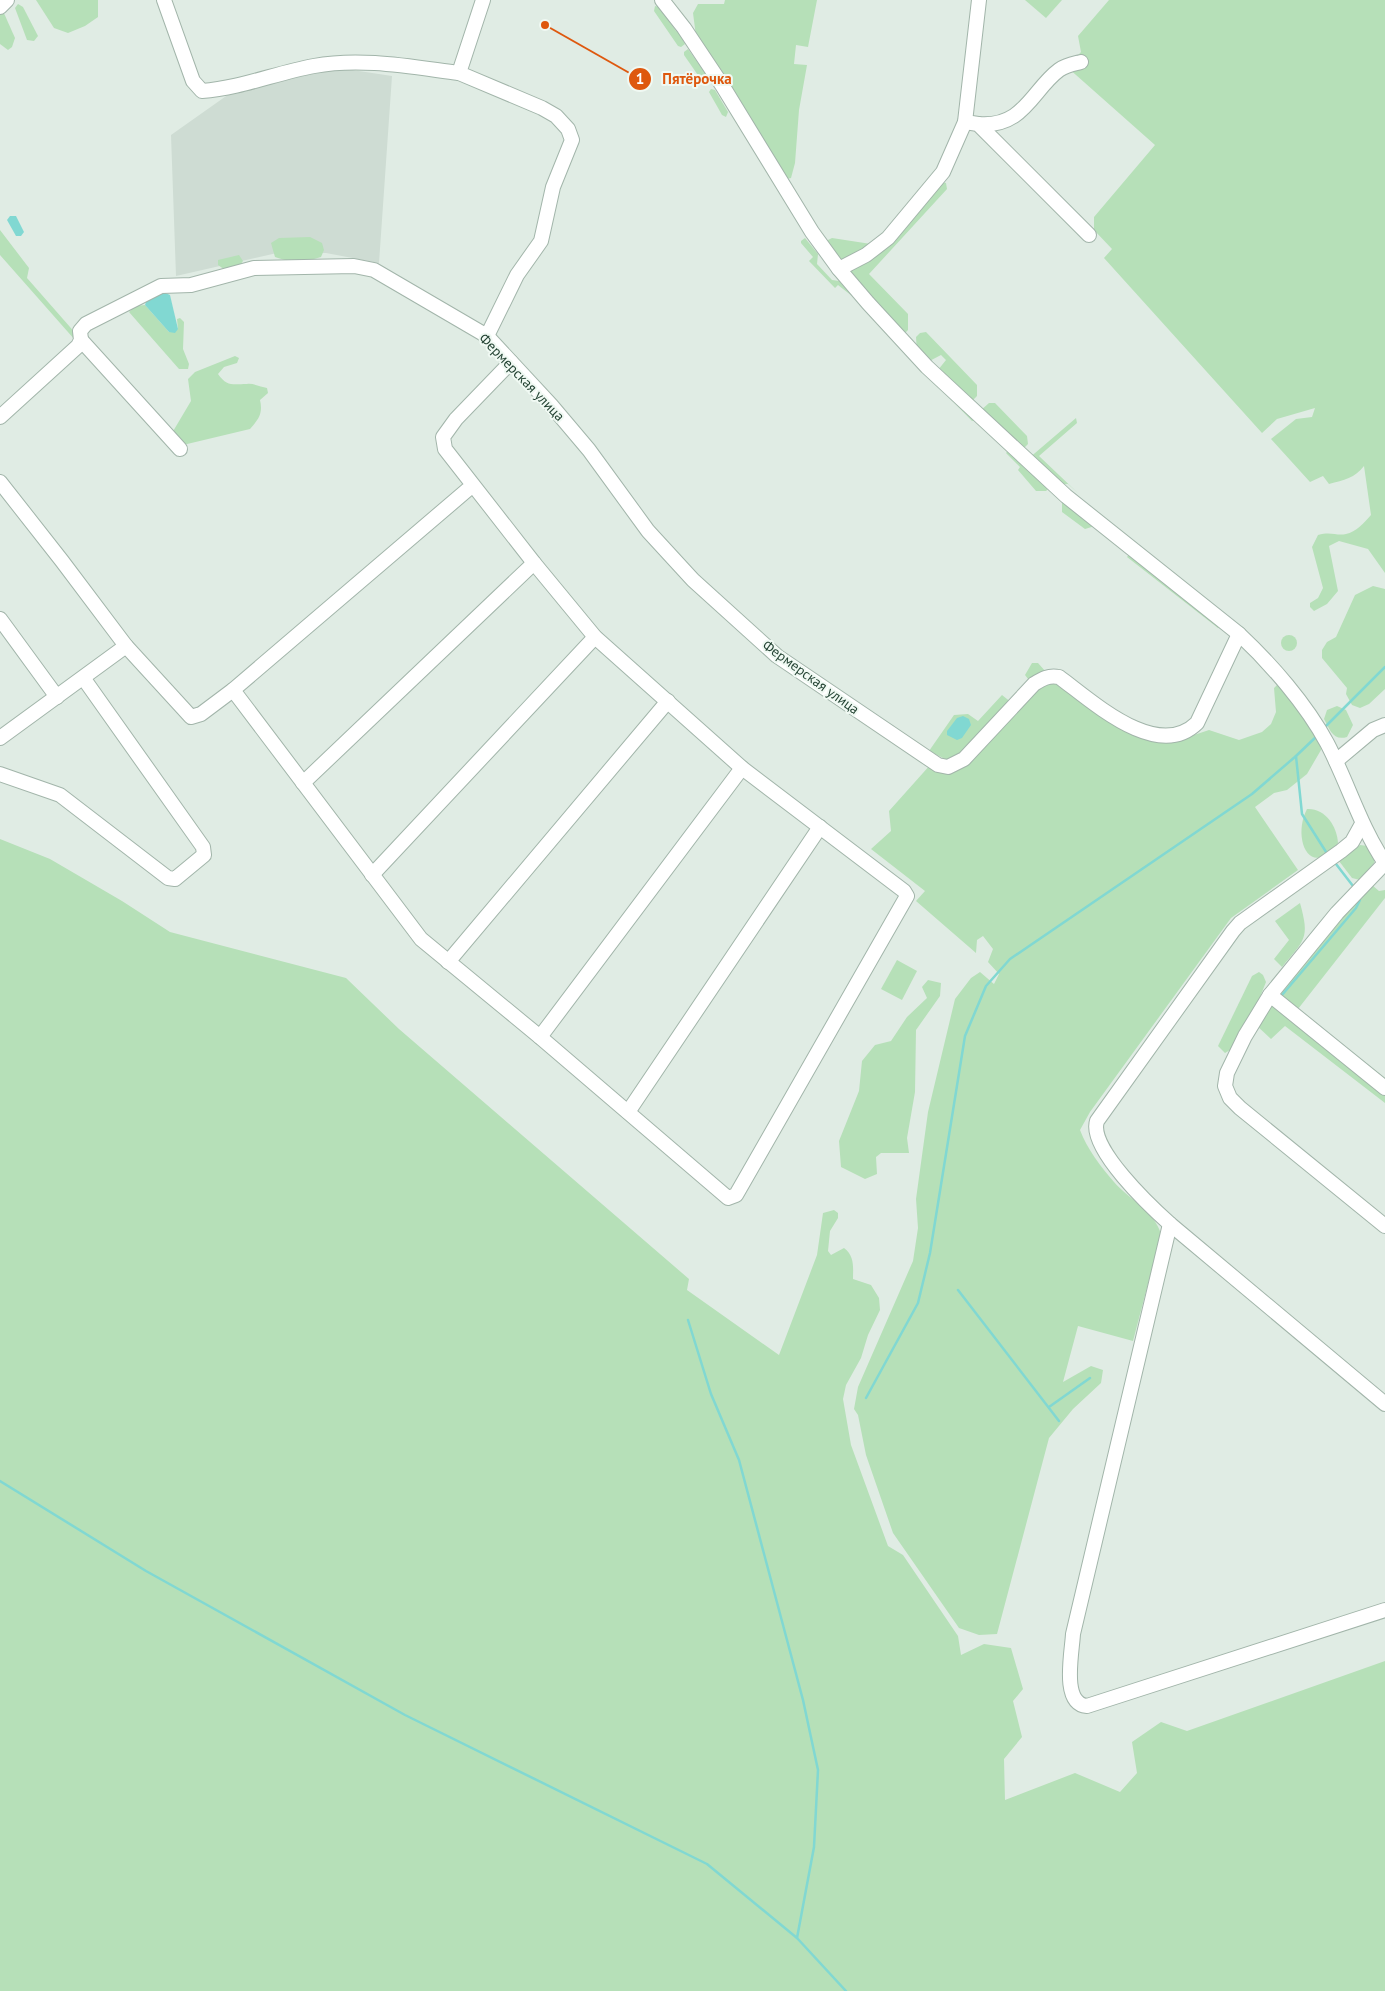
<svg xmlns="http://www.w3.org/2000/svg" width="1385" height="1991" font-family="'PT Sans',sans-serif">
<style>
.built{fill:#cedcd3}
.green{fill:#b6e0b8}
.water{fill:#81d8d2}
.lines{fill:none;stroke-linecap:round;stroke-linejoin:round}
.stream{stroke:#81d8d2;stroke-width:2.5}
.minor-casing{stroke:#a2b5aa;stroke-width:16}
.minor{stroke:#fff;stroke-width:14}
.labels{text-anchor:middle;stroke-width:4;stroke-linejoin:round;paint-order:stroke}
.street-label{font-size:14px;fill:#1f3f2f;stroke:#f0f9f3}
.leader{fill:none;stroke:#de580e;stroke-width:2}
.callout-dot{fill:#de580e;stroke:#f0f9f3;stroke-width:2}
.mark-label{font-size:15px;text-anchor:middle;font-weight:bold;fill:#fff}
.callout-label{font-size:15px;text-anchor:middle;font-weight:bold;fill:#de580e;stroke:#f0f9f3;stroke-width:4;stroke-linejoin:round;paint-order:stroke}
</style>
<rect width="100%" height="100%" fill="#e0ece4"/>
<path class="built" d="M339,68L392,76L379,263L326,253H277L176,276L171,135L229,94L281,75Z"/>
<g class="green">
<path d="M36,0H98V17L85,26L68,33L54,28Z"/>
<path d="M725,0H817L808,47L796,45L794,64L807,65L799,110L795,163L791,178L787,179L696,36L693,13L698,4H724Z"/>
<path d="M1025,0H1062L1046,18Z"/>
<path d="M1109,0H1385V573L1368,549L1339,541L1329,546L1338,591L1327,604L1314,611L1310,607V603L1318,598L1323,588L1312,547L1318,535C1331,531 1336,536 1346,534C1356,532 1364,523 1371,515L1364,466C1355,478 1344,480 1329,484L1323,476L1310,482L1271,439L1296,419L1312,417L1315,408L1277,419L1262,433L1104,258L1112,249L1094,230V217L1155,145L1067,67L1081,52L1078,36Z"/>
<path d="M18,4L23,7L38,36L34,41L27,40L15,8Z"/>
<path d="M655,6L659,7L676,31L685,37L683,40L685,44L681,47L678,46L654,11Z"/>
<path d="M3,11L15,38L12,47L8,50L0,44V13Z"/>
<path d="M688,49L708,77L706,81H702L684,55V52Z"/>
<path d="M711,89L715,90L728,112L726,117L722,115L709,92Z"/>
<path d="M942,182L946,183L947,189L869,274L908,314V330L903,335L851,278L849,268Z"/>
<path d="M0,230L29,268L27,278L77,335L75,340L0,255Z"/>
<path d="M310,237L322,243L324,250L321,257C306,262 290,263 275,257L271,243L279,238Z"/>
<path d="M805,238L818,254L817,264L832,280L839,281L852,296L838,285L835,288L809,261L813,257L801,243V241Z"/>
<path d="M832,238L871,244L846,262L839,260L828,245V240Z"/>
<path d="M239,255L243,261L238,268L225,270L218,265V260Z"/>
<path d="M145,305L169,332L178,329L177,319L180,318L184,322L183,349L189,364L188,369H179L129,312L135,306Z"/>
<path d="M926,332L977,385V396L971,402L980,411L989,403H995L1027,436L1028,444L1019,453L1028,459L1076,418L1077,423L1039,456L1080,495L1068,484L1052,485L1046,491H1036L1018,470L1020,467L1006,453L1014,444L990,416L972,421L927,375L938,370L946,360L941,355L918,367L916,337L920,333Z"/>
<path d="M235,356L239,358L237,363L224,367L218,374C227,387 233,384 247,384C253,383 261,387 267,388L268,393L260,400C263,413 259,419 250,429L183,445L172,433L191,401L188,379L195,372Z"/>
<path d="M1070,502L1083,514L1095,510L1108,522L1085,529L1062,512V503Z"/>
<path d="M1130,553L1153,574L1220,626L1218,628L1127,557Z"/>
<path d="M1373,586L1385,589V689L1369,704L1360,708L1352,705L1346,694L1347,688L1322,658V650L1327,642L1336,637L1355,595Z"/>
<circle cx="1289" cy="643" r="8"/>
<path d="M1032,663H1038L1054,681L1099,714L1152,742L1185,738L1209,730L1239,740L1262,732L1271,724L1276,712L1274,688L1277,685L1280,686L1310,724L1320,742L1321,750L1307,774L1287,790L1274,793L1255,807L1298,870L1231,918L1090,1112L1080,1130C1087,1149 1101,1167 1114,1182C1129,1199 1155,1212 1161,1234L1133,1341L1078,1326L1063,1382L1091,1366L1103,1370L1101,1383L1073,1409L1049,1438L997,1634L979,1635L959,1628L893,1533L866,1455L858,1415L854,1409L858,1387L913,1261L918,1228L916,1199L928,1112L955,999L971,978L980,972L994,984L999,974L988,962L993,949L983,936L977,940L976,953L916,901L925,891L871,849L891,831L889,811L931,764L949,772L966,762L988,743L978,734L955,759L949,761L929,751L954,715L968,714L978,721L1002,695L1017,707L1035,688L1025,675Z"/>
<path d="M1337,706L1346,710L1353,725L1347,737C1333,741 1330,730 1324,719L1327,710Z"/>
<path d="M1307,809C1325,808 1337,826 1338,843C1309,881 1292,837 1307,809Z"/>
<path d="M0,839L50,859L122,901L170,932L346,978L399,1029L689,1279L687,1290L779,1355L817,1255L823,1213L834,1210L838,1213V1218L830,1231L828,1251L831,1255L844,1248C855,1256 853,1268 853,1279L871,1285L879,1298L880,1310L868,1335L861,1358L846,1385L843,1399L851,1445L888,1546L903,1555L958,1636L961,1655L984,1644L1011,1648L1023,1689L1013,1701L1022,1737L1004,1759L1005,1800L1075,1773L1120,1792L1137,1773L1132,1742L1161,1722L1187,1731L1385,1661V1991H0Z"/>
<path d="M1360,845L1368,846L1374,856V863L1360,880L1352,878L1339,861Z"/>
<path d="M1372,885L1379,891L1385,890V898L1298,1009L1385,1078V1103L1285,1026L1271,1039L1255,1024L1317,941Z"/>
<path d="M1300,903C1310,939 1305,939 1282,967L1274,959L1289,940L1275,921Z"/>
<path d="M897,960L917,971L902,1000L881,989Z"/>
<path d="M1259,972L1263,975L1266,982L1258,1002L1230,1050L1225,1053L1218,1046L1252,976Z"/>
<path d="M928,980L941,983L940,996L916,1030L915,1092L907,1138L909,1153H881L876,1157L877,1174L865,1179L841,1167L839,1141L859,1091L862,1061L875,1045L891,1041L907,1017L927,998L922,987Z"/>
</g>
<g class="water">
<path d="M10,216H16L24,232L21,236H16L7,220Z"/>
<path d="M163,292L170,295L178,329L175,333L169,332L145,305L147,299Z"/>
<path d="M963,716L969,719L971,725L962,738L957,740L947,735V731L957,718Z"/>
</g>
<g class="lines">
<g class="stream">
<path d="M1324,728L1385,667"/>
<path d="M1317,736L1296,756L1302,814L1328,855"/>
<path d="M1336,864L1353,886"/>
<path d="M1282,995L1356,908L1360,900"/>
<path d="M958,1290L1059,1421"/>
<path d="M688,1320L711,1394L739,1460L803,1700L818,1770L814,1847L797,1938"/>
<path d="M866,1398L918,1303L930,1253L965,1036L986,986L1010,959L1252,794L1296,756"/>
<path d="M1049,1407L1090,1378"/>
<path d="M0,1481L146,1571L405,1715L707,1864L797,1938L846,1991"/>
</g>
<g class="minor-casing">
<g id="minor">
<path d="M164,0L193,81L202,91C241,88 276,73 314,66C361,57 412,67 459,73"/>
<path d="M483,0L459,73L542,108L556,116L568,129L572,140L553,187L541,241L517,275L487,336"/>
<path d="M662,0L684,28L722,85L812,232L839,269L868,303L927,367L1066,496L1239,634C1271,664 1306,704 1327,743C1348,783 1360,826 1385,863"/>
<path d="M0,7L7,0"/>
<path d="M965,122L978,124L1089,235"/>
<path d="M978,124C1024,128 1032,90 1059,70C1066,65 1073,64 1081,62"/>
<path d="M839,269L866,255L888,238L943,172L965,122L979,0"/>
<path d="M81,340L180,449"/>
<path d="M0,417L78,346L81,340L80,331L86,324L161,286L191,285L254,268L354,266L374,270L487,336L551,405L589,450L648,531L693,580L777,656L938,765L948,767L964,759L1034,684C1042,679 1048,675 1059,677C1092,701 1157,762 1197,723L1239,634"/>
<path d="M0,482L62,561L126,646L191,717L201,714L233,690"/>
<path d="M473,485L233,690L421,939L540,1037L728,1198L736,1195L907,896L904,891L742,768L595,637L534,563L445,449L443,437L456,419L511,362"/>
<path d="M0,619L57,697"/>
<path d="M0,738L126,646"/>
<path d="M1336,761L1373,730L1385,725"/>
<path d="M0,774L60,795L168,878L175,879L204,855L203,847L84,679"/>
<path d="M303,783L534,563"/>
<path d="M1362,824L1352,842L1341,851L1240,923L1233,931L1097,1121C1088,1148 1151,1207 1170,1224L1385,1404"/>
<path d="M1385,863L1337,913L1270,995L1245,1036L1227,1073L1225,1086L1230,1098L1240,1108L1385,1226"/>
<path d="M372,875L595,637"/>
<path d="M448,962L668,701"/>
<path d="M1270,995L1385,1088"/>
<path d="M540,1037L742,768"/>
<path d="M628,1112L820,827"/>
<path d="M1170,1224L1073,1634C1072,1653 1061,1704 1087,1706L1385,1610"/>
</g>
</g>
<use href="#minor" class="minor"/>
</g>
<g class="labels">
<g class="street-label">
<text transform="translate(522 377) rotate(46)" y="5">Фермерская улица</text>
<text transform="translate(811 677) rotate(36)" y="5">Фермерская улица</text>
</g>
</g>
<path class="leader" d="M545 25L640 79"/>
<g class="callout-dot">
<circle cx="545" cy="25" r="5"/>
<circle cx="640" cy="79" r="12"/>
</g>
<g class="mark-label">
<text x="640" y="84">1</text>
</g>
<g class="callout-label">
<text x="697" y="84">Пятёрочка</text>
</g>
</svg>
